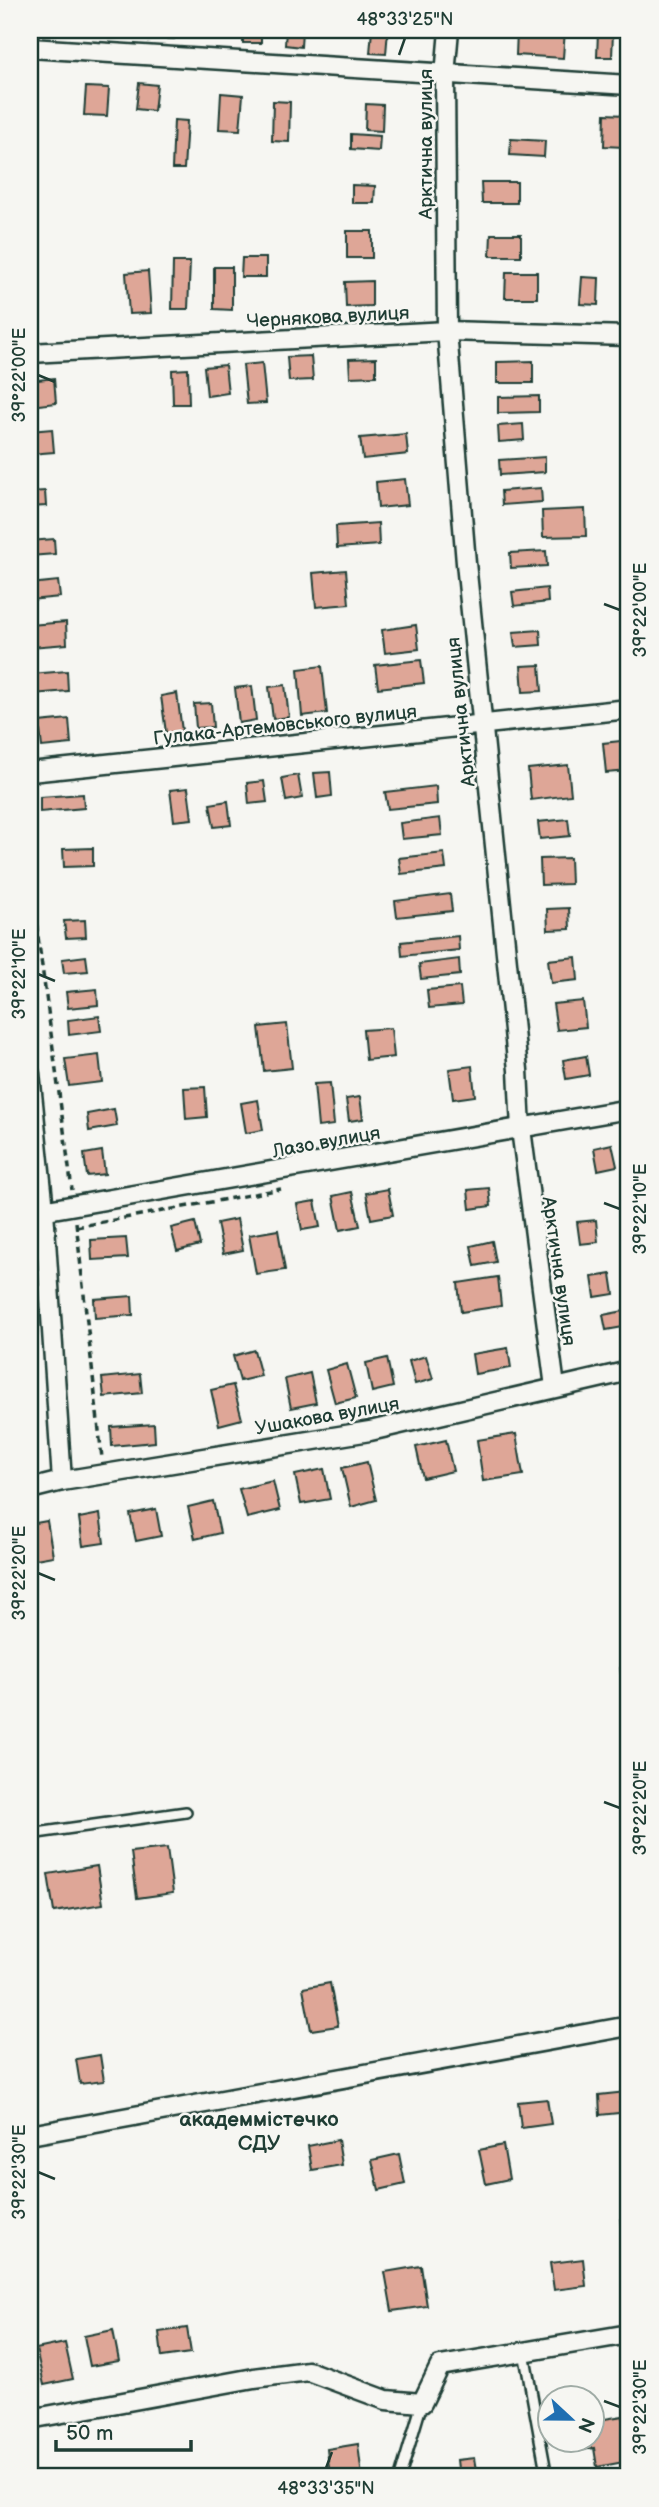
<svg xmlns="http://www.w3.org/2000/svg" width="659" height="2507" font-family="'Balsamiq Sans',sans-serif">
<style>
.building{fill:#dea697;stroke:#1f3d34;stroke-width:2}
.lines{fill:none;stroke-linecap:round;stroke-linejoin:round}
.lane-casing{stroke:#1f3d34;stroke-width:14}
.street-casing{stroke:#1f3d34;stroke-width:23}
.path{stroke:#1f3d34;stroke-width:3.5;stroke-dasharray:7 5;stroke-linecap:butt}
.lane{stroke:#f6f6f2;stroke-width:9}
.street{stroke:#f6f6f2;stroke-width:18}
.ticks{fill:none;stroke:#1f3d34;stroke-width:2.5}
.labels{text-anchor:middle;stroke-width:5;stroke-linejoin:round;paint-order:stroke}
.street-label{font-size:19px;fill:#1f3d34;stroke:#f6f6f2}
.neighbourhood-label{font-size:21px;font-weight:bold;fill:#1f3d34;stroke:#f6f6f2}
.neatline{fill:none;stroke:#1f3d34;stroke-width:2.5}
.ticks-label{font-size:18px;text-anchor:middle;fill:#1f3d34}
</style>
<rect width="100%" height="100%" fill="#f6f6f2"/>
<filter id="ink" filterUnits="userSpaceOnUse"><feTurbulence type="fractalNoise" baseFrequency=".0143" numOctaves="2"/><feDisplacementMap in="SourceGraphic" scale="14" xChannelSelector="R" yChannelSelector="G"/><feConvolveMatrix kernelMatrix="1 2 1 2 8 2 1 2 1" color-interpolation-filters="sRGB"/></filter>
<g filter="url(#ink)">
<g class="building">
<path d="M160,30H175L174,39L159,38Z"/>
<rect x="243" y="30" width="18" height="13"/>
<path d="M286,30H302L301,47L285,45Z"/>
<path d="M372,30H388L386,54L370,53Z"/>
<path d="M517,30H565L563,58L516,55Z"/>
<path d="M598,32L613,33L612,57H597Z"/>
<path d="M139,83L157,85L154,111L136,109Z"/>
<path d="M86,87L109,88L107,116L84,115Z"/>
<path d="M221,93L243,95L240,130L219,129Z"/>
<path d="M273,101L290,102L289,142L272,141Z"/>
<path d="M366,104L383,105L382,131L365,130Z"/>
<path d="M605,114L625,115L624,147L604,146Z"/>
<path d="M174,120L187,121L184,169H172Z"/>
<path d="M351,134L380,136L379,151L351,149Z"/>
<path d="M511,139L545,141L544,157L510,155Z"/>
<path d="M481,182H517V203H482Z"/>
<path d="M352,185L375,186L374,203H352Z"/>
<rect x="347" y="231" width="25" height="27"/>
<path d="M491,234H521V256H490Z"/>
<path d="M242,258H266V277H241Z"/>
<path d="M173,262H190L188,309H172Z"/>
<path d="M214,267H232V310L214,309Z"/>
<path d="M148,271L151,313L129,314L126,273Z"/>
<path d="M506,272H537V298H505Z"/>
<path d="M582,277L599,278L598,305L580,304Z"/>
<path d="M372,281V306L346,307L345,282Z"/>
<path d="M311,356L313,380L289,381L287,357Z"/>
<path d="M376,358V376L350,377L349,359Z"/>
<path d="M533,361V383H497V362Z"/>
<path d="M262,363L266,403L247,404L243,365Z"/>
<path d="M225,365L228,393L207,396L204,367Z"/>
<path d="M188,369L189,404H173L172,370Z"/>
<path d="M54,378L56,403L30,406V381Z"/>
<path d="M539,396V412L498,413V397Z"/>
<path d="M523,424L524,440L499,442L498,426Z"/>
<path d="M52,429L54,452L30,454V431Z"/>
<path d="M406,434L408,454L363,459L360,438Z"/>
<path d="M545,457V472L500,475L499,460Z"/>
<path d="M405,479L408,505L378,508L376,482Z"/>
<path d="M541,488L542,502L502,505L501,491Z"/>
<path d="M45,491L46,506L30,507V492Z"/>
<path d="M585,509L586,536L543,537L542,511Z"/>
<path d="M378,523L379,545L337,548L336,526Z"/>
<path d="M54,539L55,554L30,556V541Z"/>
<path d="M546,551L547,566L511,568L510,553Z"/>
<path d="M346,570L349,604L316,607L313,573Z"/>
<path d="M58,581L60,597L30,600V584Z"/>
<path d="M547,588L548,602L514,606L512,592Z"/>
<path d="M66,622L67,644L31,647L30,625Z"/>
<path d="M416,625L419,649L385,653L382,630Z"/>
<path d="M540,630L541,645L515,647L513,632Z"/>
<path d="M421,660L424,683L378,688L375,665Z"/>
<path d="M540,665L542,691L523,692L521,666Z"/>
<path d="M322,666L327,713L302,716L298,669Z"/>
<path d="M67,671L68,691L33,694L31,674Z"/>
<path d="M285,685L289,717L273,719L269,687Z"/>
<path d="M252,686L256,720L239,723L235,688Z"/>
<path d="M177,693L182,731L166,733L161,696Z"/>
<path d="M211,703L213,727L196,728L194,704Z"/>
<path d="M69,719L71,744L42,747L39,722Z"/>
<path d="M629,740V771L606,773L603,743Z"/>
<path d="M568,765L571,795L531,800L528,769Z"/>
<path d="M330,772L332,796L317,798L314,773Z"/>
<path d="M298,775L302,798L286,801L282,778Z"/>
<path d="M264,781L267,802L249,804L247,783Z"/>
<path d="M436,786L437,804L388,809L385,792Z"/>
<path d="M188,788L192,819L174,821L170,790Z"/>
<path d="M83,794L84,808L40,812V797Z"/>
<path d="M228,801L231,825L214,827L210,804Z"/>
<path d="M440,818L442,835L402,839L400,823Z"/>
<path d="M568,819L570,836L540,839L538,822Z"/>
<path d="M93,848V866L64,867L63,849Z"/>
<path d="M444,853L446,869L401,874L399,858Z"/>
<path d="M570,858L571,884L541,885L540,859Z"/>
<path d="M450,894L452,911L397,917L395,901Z"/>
<path d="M569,908L570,929L548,930L547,909Z"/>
<path d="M85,920L86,937L66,938L64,921Z"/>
<path d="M458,936L459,950L402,956L401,942Z"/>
<path d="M86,956L88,971L64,973L62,959Z"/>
<path d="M576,957L578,980L551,983L548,960Z"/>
<path d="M459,959L460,975L421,979L419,964Z"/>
<path d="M460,987L462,1005L429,1008L427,990Z"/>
<path d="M97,989L98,1005L68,1008L66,992Z"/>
<path d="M583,1001L586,1027L557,1030L553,1004Z"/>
<path d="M99,1016L101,1031L69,1035L68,1020Z"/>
<path d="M287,1024L292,1068L264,1071L259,1027Z"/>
<path d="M391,1028L394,1057L366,1060L363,1030Z"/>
<path d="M99,1055L102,1082L69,1086L65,1059Z"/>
<path d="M586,1056L589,1075L566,1079L563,1060Z"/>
<path d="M472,1066L475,1096L453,1099L449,1069Z"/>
<path d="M330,1083L334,1125L318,1127L314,1084Z"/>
<path d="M205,1087L207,1117L186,1119L184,1088Z"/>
<path d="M360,1097L363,1119L349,1121L346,1099Z"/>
<path d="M258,1100L263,1130L246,1133L241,1103Z"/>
<path d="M114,1109L117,1126L89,1131L87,1114Z"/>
<path d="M612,1144L617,1166L598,1170L594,1148Z"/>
<path d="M102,1151L105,1174L87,1176L84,1154Z"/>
<path d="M489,1188L491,1206L470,1209L468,1190Z"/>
<path d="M388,1189L393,1215L371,1219L366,1193Z"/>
<path d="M352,1192L360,1226L340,1230L333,1196Z"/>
<path d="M315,1201L320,1227L302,1230L297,1204Z"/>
<path d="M237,1219L243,1250L223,1254L217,1223Z"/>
<path d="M596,1220L598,1242L580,1244L577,1222Z"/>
<path d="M195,1222L200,1245L177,1251L171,1228Z"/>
<path d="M278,1230L285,1270L256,1274L249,1235Z"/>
<path d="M126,1238L128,1258L92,1260L91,1240Z"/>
<path d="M492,1241L496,1262L475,1266L471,1246Z"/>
<path d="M611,1274L614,1294L595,1297L592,1277Z"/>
<path d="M498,1277L501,1306L461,1312L458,1283Z"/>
<path d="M132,1296L133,1315L95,1318L94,1299Z"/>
<path d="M629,1310V1326L606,1330L603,1315Z"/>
<path d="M508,1348L511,1368L475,1374L472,1354Z"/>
<path d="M254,1350L261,1376L240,1381L233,1356Z"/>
<path d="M426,1356L433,1379L415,1384L409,1361Z"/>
<path d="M387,1358L393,1387L372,1392L366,1363Z"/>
<path d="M347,1364L356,1398L335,1403L326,1370Z"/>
<path d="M310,1373L316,1403L291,1408L285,1379Z"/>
<path d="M140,1374L142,1393L104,1397L102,1378Z"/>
<path d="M233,1385L242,1419L219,1425L211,1390Z"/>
<path d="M154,1424L155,1442L112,1446L111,1427Z"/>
<path d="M516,1434L523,1475L483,1481L477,1440Z"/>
<path d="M446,1440L453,1471L423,1478L416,1447Z"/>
<path d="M367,1462L376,1500L351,1507L342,1468Z"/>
<path d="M324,1469L330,1499L301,1504L295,1475Z"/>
<path d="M273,1481L280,1510L247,1518L239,1489Z"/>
<path d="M213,1501L220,1533L195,1539L188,1507Z"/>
<path d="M156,1509L161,1536L136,1541L130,1514Z"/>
<path d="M100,1514L104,1543L83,1546L79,1518Z"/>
<path d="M47,1521L53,1556L30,1560V1524Z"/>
<path d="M629,1663V1697H623L620,1664Z"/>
<path d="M167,1848L173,1893L137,1898L131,1852Z"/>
<path d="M97,1866L103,1904L54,1912L48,1874Z"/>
<path d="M330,1983L338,2026L311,2030L303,1988Z"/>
<path d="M100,2055L104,2081L80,2084L76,2059Z"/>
<path d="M626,2092L628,2112L600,2115L599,2095Z"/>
<path d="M547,2099L551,2124L521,2128L518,2102Z"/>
<path d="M338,2140L342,2165L312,2170L308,2146Z"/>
<path d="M503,2145L509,2179L486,2184L479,2150Z"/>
<path d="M399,2154L405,2184L379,2190L372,2160Z"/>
<path d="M629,2217V2263H627L621,2219Z"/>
<path d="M583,2259L586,2286L554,2290L550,2263Z"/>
<path d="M421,2266L427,2306L392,2311L385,2272Z"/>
<path d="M187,2328L191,2353L162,2357L159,2332Z"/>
<path d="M113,2330L119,2361L90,2366L84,2336Z"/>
<path d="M65,2343L73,2379L44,2385L36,2349Z"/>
<path d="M623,2416L629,2461L597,2467L594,2448L575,2451L573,2440H592V2421Z"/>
<path d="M358,2444L362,2477H330L327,2449Z"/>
<path d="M474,2458L477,2476L489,2475V2477H456H459L457,2460Z"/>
</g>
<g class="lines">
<g class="lane-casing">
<g id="lane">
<path d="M30,1834L186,1812"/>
<path d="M524,2352L547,2477"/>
<path d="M400,2477L422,2403"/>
</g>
</g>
<g class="street-casing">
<g id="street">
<path d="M449,30L445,75L447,331L466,563L518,1070L521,1129L555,1387"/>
<path d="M30,48L629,85"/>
<path d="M30,353L447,331L629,336"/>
<path d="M30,772L629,709"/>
<path d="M30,1074L44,1210L62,1481"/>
<path d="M30,1213L629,1109"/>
<path d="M30,1489L62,1481L370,1431L629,1371"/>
<path d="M30,2135L629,2026"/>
<path d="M30,2419L254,2378L308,2371L386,2400L422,2403L440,2366L629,2334"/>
</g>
</g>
<g class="path">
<path d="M30,877L72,1190"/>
<path d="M76,1222L102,1458"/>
<path d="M76,1227L281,1189"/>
</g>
<use href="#lane" class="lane"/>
<use href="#street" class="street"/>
</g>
</g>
<path class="ticks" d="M399,55L405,38M38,375L55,382M604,604L620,610M38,974L55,981M604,1203L620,1209M38,1573L55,1580M604,1802L620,1808M38,2172L55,2179M604,2401L620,2407M326,2468L332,2452"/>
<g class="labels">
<g class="street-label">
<text transform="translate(425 144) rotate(-90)" y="7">Арктична вулиця</text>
<text transform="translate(328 316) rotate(-3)" y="7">Чернякова вулиця</text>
<text transform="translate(460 712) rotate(-96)" y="7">Арктична вулиця</text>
<text transform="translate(285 724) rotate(-6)" y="7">Гулака-Артемовського вулиця</text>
<text transform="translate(326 1141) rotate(-10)" y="7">Лазо вулиця</text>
<text transform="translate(560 1271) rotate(82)" y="7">Арктична вулиця</text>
<text transform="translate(327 1415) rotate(-10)" y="7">Ушакова вулиця</text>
</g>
<g class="neighbourhood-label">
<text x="259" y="2126">академмістечко<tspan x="259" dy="24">СДУ</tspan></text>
</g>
</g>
<rect width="659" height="2507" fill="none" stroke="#f6f6f2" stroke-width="77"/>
<g transform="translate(571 2419) rotate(112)"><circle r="33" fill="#f6f6f2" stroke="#a0aca6" stroke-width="2"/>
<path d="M0-5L12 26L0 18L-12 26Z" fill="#1f6fb2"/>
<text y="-10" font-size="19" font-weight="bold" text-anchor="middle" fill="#1f3d34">N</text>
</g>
<path d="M56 2440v10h135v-10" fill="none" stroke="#1f3d34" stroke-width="3.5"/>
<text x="66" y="2440" font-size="21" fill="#1f3d34" stroke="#f6f6f2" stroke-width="5" paint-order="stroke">50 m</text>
<rect x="38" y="38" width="582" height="2430" class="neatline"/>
<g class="ticks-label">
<text x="405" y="25">48°33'25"N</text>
<text transform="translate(19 375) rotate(-90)" y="6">39°22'00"E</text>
<text transform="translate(640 610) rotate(-90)" y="6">39°22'00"E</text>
<text transform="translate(19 974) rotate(-90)" y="6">39°22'10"E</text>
<text transform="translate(640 1209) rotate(-90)" y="6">39°22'10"E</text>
<text transform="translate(19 1573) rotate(-90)" y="6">39°22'20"E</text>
<text transform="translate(640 1808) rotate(-90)" y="6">39°22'20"E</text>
<text transform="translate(19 2172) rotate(-90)" y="6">39°22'30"E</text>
<text transform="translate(640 2407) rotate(-90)" y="6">39°22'30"E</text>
<text x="326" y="2494">48°33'35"N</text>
</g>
</svg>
